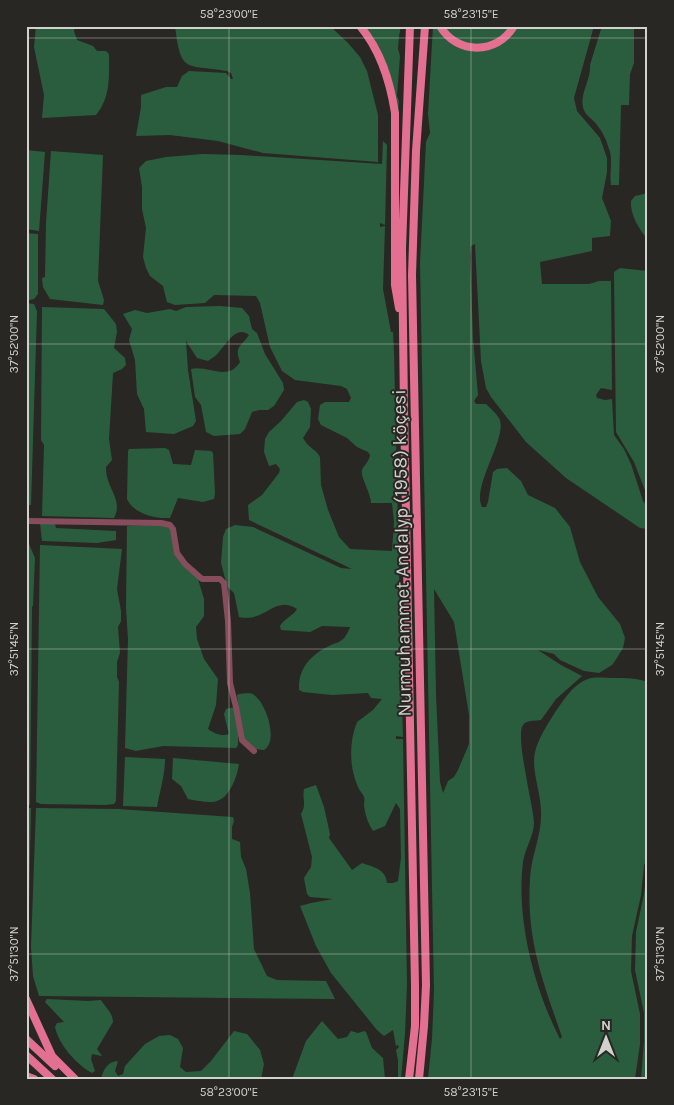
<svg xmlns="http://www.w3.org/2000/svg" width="674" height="1105" font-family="Karla,sans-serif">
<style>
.green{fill:#2a5d3e;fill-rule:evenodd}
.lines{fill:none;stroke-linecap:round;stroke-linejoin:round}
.minor{stroke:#864e5d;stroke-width:6}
.major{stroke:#e47091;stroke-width:8}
.ticks{fill:none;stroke:#d3d1cf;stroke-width:1;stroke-opacity:0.45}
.labels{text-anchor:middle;stroke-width:4;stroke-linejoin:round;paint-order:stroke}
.street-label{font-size:19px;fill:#d3d1cf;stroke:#292723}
.neatline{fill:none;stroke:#d3d1cf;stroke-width:2}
.ticks-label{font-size:12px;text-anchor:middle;fill:#d3d1cf}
</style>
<rect width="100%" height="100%" fill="#292723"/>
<g class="green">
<path d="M36,26H75L74,31L77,40L93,46L97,51H106L109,54C109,76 111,97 96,115L42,118L44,95L34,47Z"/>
<path d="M175,26H330L348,43L360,57L367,71L378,115V162L263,153L218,141L170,135L136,136L141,107V95L166,87H177L182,76L189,71L226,73L231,79H233L231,73L227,71C185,64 181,74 175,26Z"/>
<path d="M364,26H401L399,36L398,49L400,56L397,96L399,101L398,114Z"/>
<path d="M433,26H436C449,45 480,61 501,44C507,39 512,32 517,26H594L574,98L577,111L600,138L607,158V172L602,198L611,221L610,236L592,238V251L540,262L542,284H589L599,281H611L612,390L601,388L596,395L597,398L605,400L612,399L614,435L624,449L631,464L643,501L648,508V529L640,528L566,478L526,442L491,397L486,388L481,361L475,244L471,246L470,256L473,338L478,395L474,401L476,404H486C490,408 496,413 499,418C509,436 471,486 482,507H486L488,502L493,472L497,469L507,468L521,481L528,495L555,508L570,527L580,562L598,597L620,624L625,638L623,648L615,661L612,665L599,673L584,671L560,660L554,654L538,650L561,665L582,676L556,699L541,720C535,721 526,720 523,725C515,735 533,805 534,822C534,836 525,848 523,862C516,919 534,988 560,1039L562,1037C543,982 526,939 530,879C531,856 542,835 541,812C541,792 531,771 535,752C538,739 547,725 554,714C563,701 574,682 591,678C598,677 607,678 614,678C625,678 637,678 648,682V857L644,865L641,895L632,936L631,971L640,1014V1044L635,1079H428L432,1039L434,991L420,263L426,142L430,133L428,114ZM434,589L454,622L469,715V744L458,770L454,777L448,781L443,793L440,782L436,695Z"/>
<path d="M442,26H510C500,42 474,51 458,40C452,36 447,31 442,26Z"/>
<path d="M602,26H634V63L630,74L629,105H621L619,185H611C609,172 614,159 608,146C606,139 602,131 597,125C593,119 584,115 583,107C580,93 591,80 590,65Z"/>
<path d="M383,141L387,145L385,225L380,223V227L385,226L383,289L391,332H393L394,352L402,702L403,737L396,736V739H403L407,984L405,1034L401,1079H398V1060L396,1050L399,1047L398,1045L396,1046L393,1030L384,1036L377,1030L331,973L316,946L300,906L311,903L333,899L310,897L307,894L304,878L311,867L312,857L301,814C307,804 302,800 304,789L316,785L324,807L330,834L329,838L352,870L362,863C373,867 386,869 387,883H393L398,881L401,858L400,809L396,803L385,826L373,831C368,823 365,815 364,805C364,803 365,799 364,797C363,794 359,790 358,787C349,767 349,742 357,722L373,710L382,699L371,698L368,693L332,695L303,692L299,690C298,667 312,654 331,645C336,643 341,642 345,637C347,634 349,630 350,627L322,626L310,632L281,630L280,626C285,618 293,616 297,609C274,594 266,623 239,617L234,593L227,586L221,563L223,537L226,529L235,525L253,527L341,568L352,569L249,520L248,505L262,495L279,473L280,469L276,464L269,466L264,452L265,439L269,432L281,421L297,402L304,400L308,402L311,409L310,427L303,438C308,448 316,449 320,457L321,485L328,510L339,537L350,549L392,551L394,522L392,503H371C371,493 360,477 362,470C364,465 369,462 370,455L368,452L357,447L347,438L321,425L318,419L320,405L325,402H349L351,398L347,389L341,386L295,380L282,371L270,347L260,303L256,296L214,295L205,303L175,305L167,302L163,286L150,276L146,268L143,257L146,228L142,209V187L139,168L146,161L166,157L203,154L241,155L382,164Z"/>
<path d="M26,150L45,152L39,231L26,229Z"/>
<path d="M51,151L103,155L98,281L104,300L103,305L50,299L43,287L42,278L45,277L46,223Z"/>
<path d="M648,193V240C639,229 630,215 631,201L635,196Z"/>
<path d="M26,233L38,234V294L34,299L26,301Z"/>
<path d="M620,268L648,271V498L634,462L616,432L614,276V272Z"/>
<path d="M26,303L34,304L37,311L31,505H26Z"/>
<path d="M220,306L242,308L249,316L252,329L257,333L265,354L283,383L284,390L274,406L268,410H259L252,412L245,429L240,434L214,436L206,432L201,405L195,397L191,369C208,365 228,382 240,362C234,346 241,347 249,335C235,323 224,349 215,356C213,358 210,359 208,361L197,358L186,341L188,370L196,421L193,426L174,434L146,432L144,409L137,394L135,360L129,340L132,329L123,314L135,310L147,313L170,309L176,311L186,307Z"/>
<path d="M42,307L104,309L116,324L117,332L114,348L125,358L126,365L122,369L113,373L109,439L112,460L106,467C105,488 124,499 114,518L42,516L44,445L41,440Z"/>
<path d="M165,448L169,450L173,464L191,465L195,450L211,451L213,453L215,494L214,499L203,502L178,498L170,518C155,519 134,514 127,499L128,451L129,449Z"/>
<path d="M40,523L55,524L56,528L116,531V540L97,543L42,541Z"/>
<path d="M163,525L172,529L174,545L198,579L204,599V616L196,627L197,639L204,659L218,679L216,705L208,729C214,733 221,737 229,734L224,714L226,709L235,707L238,726V745L236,748L163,746L136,751L125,748L128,639L126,608L127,526Z"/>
<path d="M26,544H29L35,558L33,605L32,607L30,805H26Z"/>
<path d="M40,545L122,549L117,589L121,611V621L118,627L120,653L117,662V677L119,682L116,801L114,804L105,805L41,804L36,802Z"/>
<path d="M239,694C243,694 250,692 254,695C266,703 279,741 264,750L256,749L243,739L237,695Z"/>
<path d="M125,757L165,759C165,775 160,790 157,807L123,806Z"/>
<path d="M173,758L239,764C238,771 236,777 233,784C222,807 210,803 188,799L181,786L172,779Z"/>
<path d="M26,808H31L29,907L26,919Z"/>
<path d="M36,808L118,809L233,817L234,821L232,827V839L240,842L241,857L246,869L250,893L254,949L267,976L277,980L326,981L335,999L39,996L33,976L31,947Z"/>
<path d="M648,863V1079H641L644,1041V1013L635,970L636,932L644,894Z"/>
<path d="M47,999L88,1001L101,1000C105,1007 113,1013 113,1022L97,1049L102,1056L92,1054L91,1059L95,1071L92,1073C76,1064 59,1045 55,1027L57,1023L64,1022L45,1002Z"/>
<path d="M322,1021L338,1039L347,1037L351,1031L358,1033L364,1031L366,1032L372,1048L383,1058L385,1079H292L306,1041Z"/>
<path d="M234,1031L247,1034L260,1050L264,1064L261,1079H101C103,1070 108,1061 118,1061L115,1071L118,1076L123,1074L125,1066L145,1044L159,1036L170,1035L178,1039L183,1048L180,1067L186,1072L201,1071L211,1061Z"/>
</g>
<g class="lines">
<path class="minor" d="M26,521L161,523L170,525L173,529L177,553L185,564L202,579H220L224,583L228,621L230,683L236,707L242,740L254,751"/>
<g class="major">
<path d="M360,26C381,51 390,81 395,113V285L399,308"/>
<path d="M440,26C457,55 497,55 514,26"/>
<path d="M26,999L52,1056L75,1079"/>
<path d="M26,1039L55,1066"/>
<path d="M26,1055L52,1079"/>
<path d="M26,1076L34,1079"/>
<path d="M409,1079L415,1026V985L404,409L402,248L410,26"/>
<path d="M419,1079L424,1026L426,985L412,275L416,151L425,26"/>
</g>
</g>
<path class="ticks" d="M229,26V1079M471,26V1079M26,38H648M26,344H648M26,649H648M26,954H648"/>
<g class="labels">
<g class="street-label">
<text transform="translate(401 553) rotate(-91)" y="7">Nurmuhammet Andalyp (1958) köçesi</text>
</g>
</g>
<rect width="674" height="1105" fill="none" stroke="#292723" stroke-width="55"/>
<g transform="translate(606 1038)" stroke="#292723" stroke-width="4" paint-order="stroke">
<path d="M0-4L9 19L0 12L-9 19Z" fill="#d3d1cf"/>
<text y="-8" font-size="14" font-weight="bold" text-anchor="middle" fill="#d3d1cf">N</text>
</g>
<rect x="28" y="28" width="618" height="1050" class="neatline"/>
<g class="ticks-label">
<text x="229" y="18">58°23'00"E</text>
<text x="471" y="18">58°23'15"E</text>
<text transform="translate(14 344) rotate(-90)" y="4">37°52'00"N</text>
<text transform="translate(660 344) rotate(-90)" y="4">37°52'00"N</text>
<text transform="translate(14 649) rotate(-90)" y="4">37°51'45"N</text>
<text transform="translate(660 649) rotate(-90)" y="4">37°51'45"N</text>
<text transform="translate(14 954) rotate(-90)" y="4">37°51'30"N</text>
<text transform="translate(660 954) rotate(-90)" y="4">37°51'30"N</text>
<text x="229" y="1096">58°23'00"E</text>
<text x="471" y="1096">58°23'15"E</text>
</g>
</svg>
